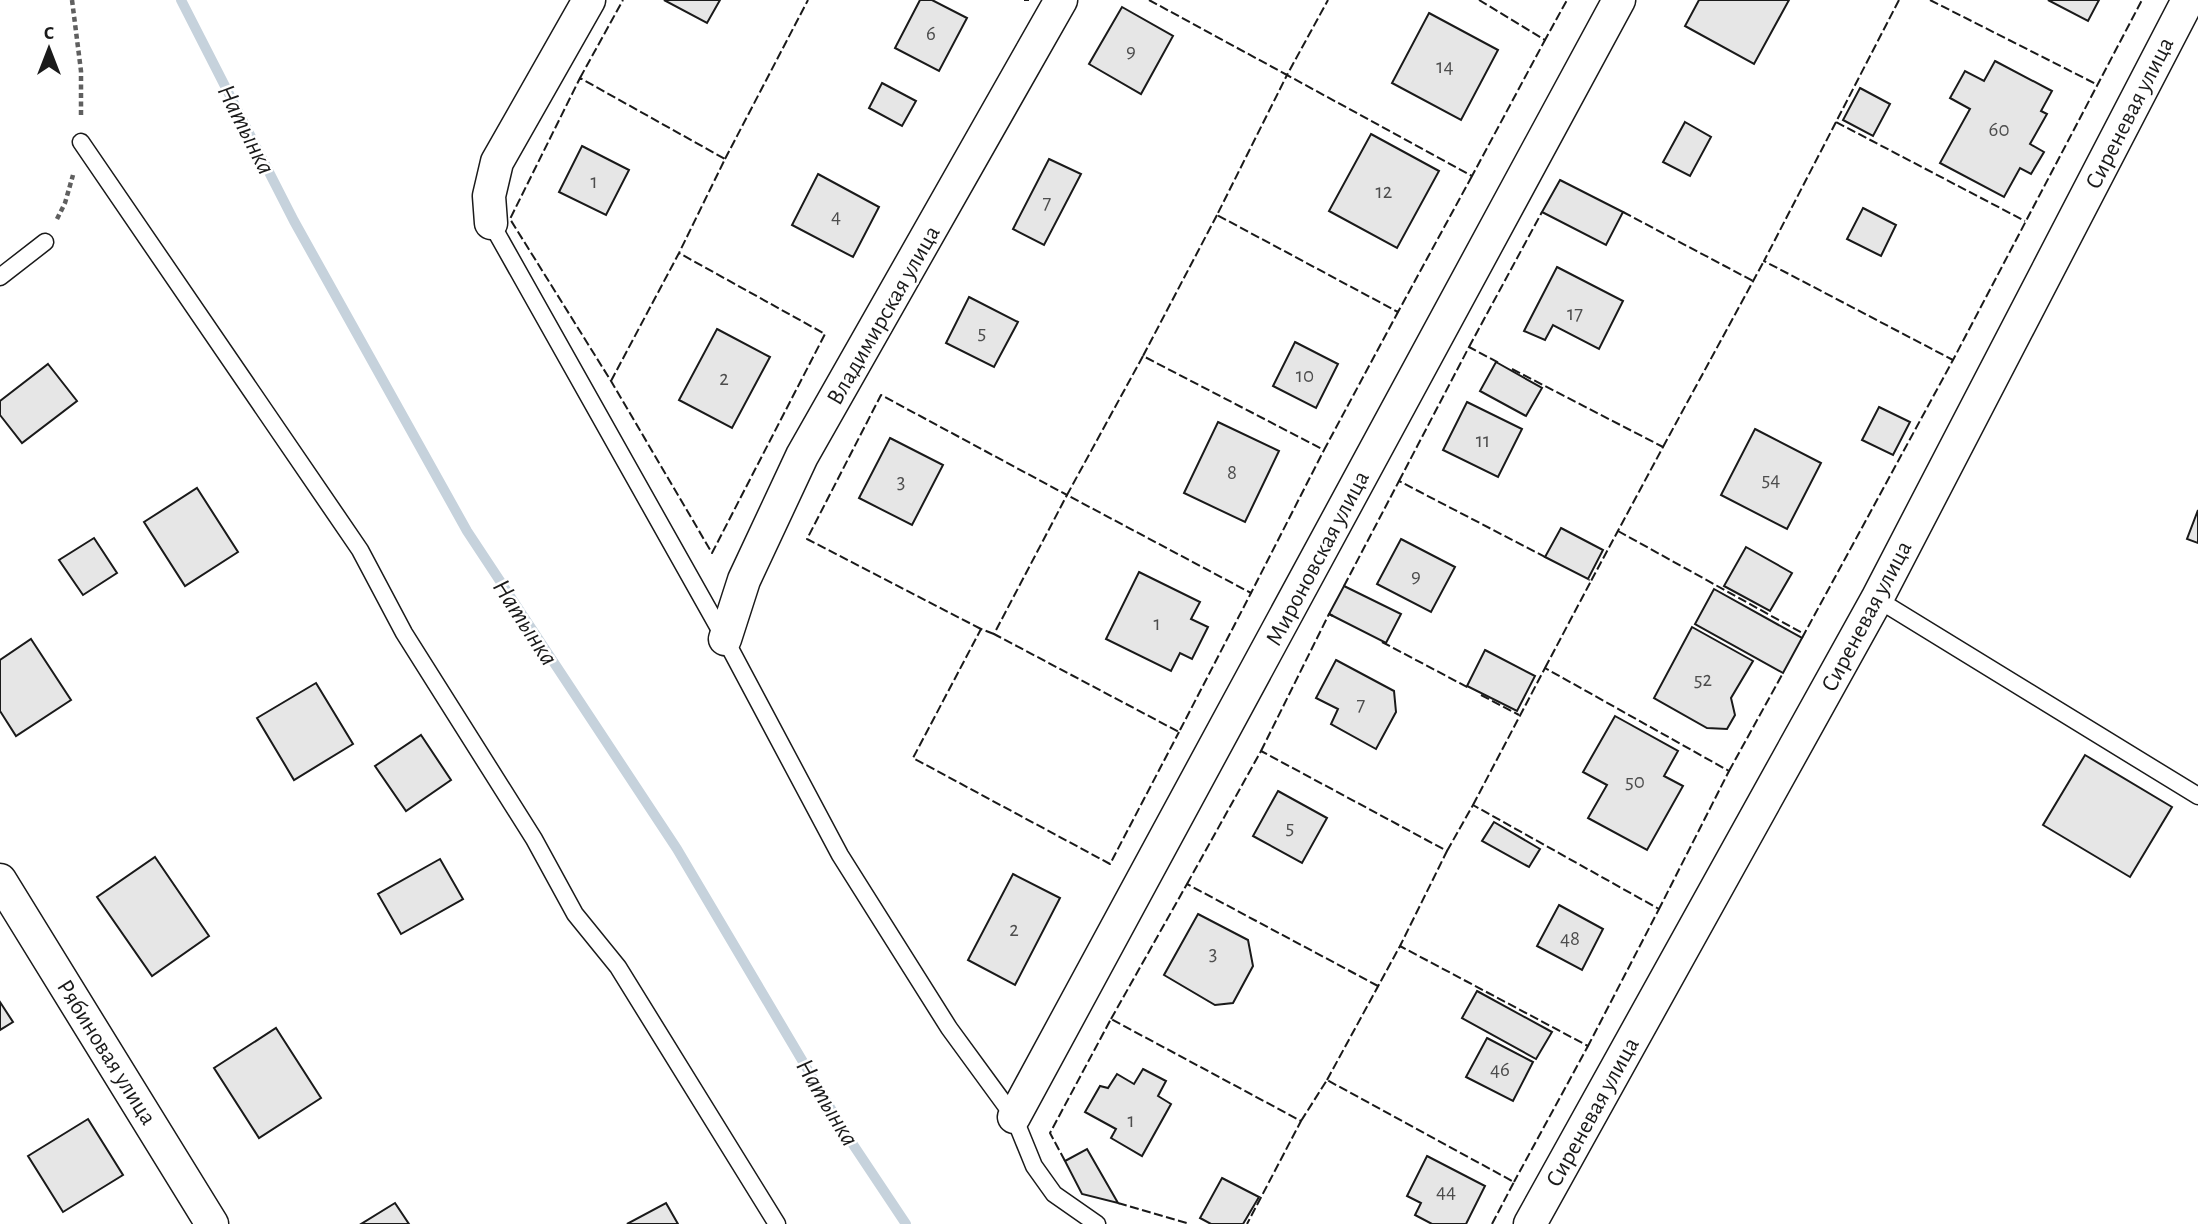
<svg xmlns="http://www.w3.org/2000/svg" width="2198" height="1224" font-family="'Alegreya Sans',sans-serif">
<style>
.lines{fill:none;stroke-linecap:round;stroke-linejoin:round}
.stream{stroke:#c6d2dc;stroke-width:10}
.building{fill:#e6e6e6;stroke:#1a1a1a;stroke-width:2}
.lane-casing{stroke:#1a1a1a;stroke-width:19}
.street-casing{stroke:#1a1a1a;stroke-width:35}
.path{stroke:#5f5f5f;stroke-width:4.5;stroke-dasharray:5 3.5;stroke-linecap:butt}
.lane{stroke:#fff;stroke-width:16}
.street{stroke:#fff;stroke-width:32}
.fence{stroke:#1a1a1a;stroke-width:2;stroke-dasharray:9 3.5;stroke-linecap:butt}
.labels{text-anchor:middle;stroke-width:5;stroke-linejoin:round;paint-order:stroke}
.number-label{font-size:21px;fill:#4d4d4d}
.street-label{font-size:24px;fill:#1a1a1a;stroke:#fff}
.water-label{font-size:26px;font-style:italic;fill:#1a1a1a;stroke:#fff}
</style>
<rect width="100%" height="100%" fill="#fff"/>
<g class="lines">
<path class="stream" d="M181,0L294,221L467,531L677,849L844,1131L906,1224"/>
</g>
<g class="building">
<path d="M664,0H720L707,23Z"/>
<path d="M920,0H932L967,18L939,71L895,48Z"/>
<path d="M1699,0H1789L1754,64L1685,26Z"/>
<path d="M2048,0H2099L2088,21Z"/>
<path d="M1122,7L1173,36L1141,94L1089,64Z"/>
<path d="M1429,13L1498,50L1461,120L1392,83Z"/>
<path d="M1995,61L2052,91L2041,111L2047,114L2030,144L2044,152L2031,174L2020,168L2004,197L1940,163L1970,109L1950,98L1965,71L1984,81Z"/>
<path d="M882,83L916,101L902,126L869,108Z"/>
<path d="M1860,88L1890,104L1873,136L1843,120Z"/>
<path d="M1685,122L1711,137L1690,176L1663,162Z"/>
<path d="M1371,134L1439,171L1397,248L1329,211Z"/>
<path d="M582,146L629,170L606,215L559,192Z"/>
<path d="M1049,159L1081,174L1044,245L1013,229Z"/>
<path d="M818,174L879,207L853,257L792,225Z"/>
<path d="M1560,180L1623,212L1606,245L1542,212Z"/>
<path d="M1863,208L1896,225L1881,256L1847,239Z"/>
<path d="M1557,267L1623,301L1599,349L1553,325L1545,340L1524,331Z"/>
<path d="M969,297L1018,322L994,367L946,343Z"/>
<path d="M717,329L770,357L732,428L679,400Z"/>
<path d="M1295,342L1338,364L1316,408L1273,386Z"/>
<path d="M1496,362L1542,388L1526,416L1480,391Z"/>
<path d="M48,364L77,401L22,443L0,415V401Z"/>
<path d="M1467,402L1522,429L1498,477L1443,450Z"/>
<path d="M1879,407L1910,422L1893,455L1862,440Z"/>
<path d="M1218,422L1279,451L1245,522L1184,493Z"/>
<path d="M1755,429L1821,463L1787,529L1721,495Z"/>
<path d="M890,438L943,465L912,525L859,498Z"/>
<path d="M197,488L238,552L185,586L144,522Z"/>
<path d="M2198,510V543L2187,539Z"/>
<path d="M1561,528L1603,550L1588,579L1545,557Z"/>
<path d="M94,538L117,573L83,595L59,560Z"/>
<path d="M1401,539L1455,567L1431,612L1377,584Z"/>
<path d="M1746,547L1792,573L1770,611L1724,586Z"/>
<path d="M1139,572L1200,602L1191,619L1208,627L1192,659L1180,653L1171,671L1106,639Z"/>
<path d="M1344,586L1401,614L1386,643L1329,614Z"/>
<path d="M1714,589L1802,638L1783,673L1695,624Z"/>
<path d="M1692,627L1753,661L1731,698L1735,715L1727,729L1707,728L1654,698Z"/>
<path d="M31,639L71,700L16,736L0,711V660Z"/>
<path d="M1485,650L1535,676L1517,711L1467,686Z"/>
<path d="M1336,660L1394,691L1396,712L1376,749L1331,724L1338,709L1316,698Z"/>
<path d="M316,683L353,744L294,780L257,718Z"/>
<path d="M1615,716L1678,751L1664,776L1683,786L1647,850L1588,818L1607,785L1583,772Z"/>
<path d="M421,735L451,780L406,811L375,766Z"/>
<path d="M2085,755L2172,807L2130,877L2043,825Z"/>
<path d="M1278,791L1327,818L1302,863L1253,836Z"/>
<path d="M1494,822L1540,849L1529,867L1482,841Z"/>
<path d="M155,857L209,936L152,976L97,897Z"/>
<path d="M440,859L463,899L401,934L378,894Z"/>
<path d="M1013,874L1060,898L1015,985L968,960Z"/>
<path d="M1559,905L1603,929L1582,970L1537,946Z"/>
<path d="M1198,914L1248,940L1253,966L1233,1003L1215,1005L1164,975Z"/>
<path d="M1477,991L1552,1032L1536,1059L1462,1018Z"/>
<path d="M0,1002L13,1022L0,1030Z"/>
<path d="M276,1028L321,1098L259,1138L214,1068Z"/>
<path d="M1487,1038L1533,1062L1513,1101L1466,1077Z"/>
<path d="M1143,1069L1166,1081L1158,1096L1171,1104L1142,1156L1111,1138L1116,1129L1085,1112L1100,1086L1108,1088L1117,1074L1134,1084Z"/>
<path d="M88,1119L123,1175L63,1212L28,1156Z"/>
<path d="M1087,1149L1118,1203L1082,1194L1065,1161Z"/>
<path d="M1427,1156L1485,1186L1466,1224H1432L1415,1215L1421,1203L1407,1196Z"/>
<path d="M1222,1178L1259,1197L1243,1224H1211L1200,1218Z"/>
<path d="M395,1203L409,1224H361Z"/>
<path d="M666,1203L678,1224H627Z"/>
</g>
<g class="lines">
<g class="lane-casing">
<g id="lane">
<path d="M81,142L360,550L404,633L534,839L575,914L618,967L777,1224"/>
<path d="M491,223L725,639L840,855L949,1028L1014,1117L1034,1166L1054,1194L1097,1224"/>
<path d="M0,277L45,242"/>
<path d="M1877,599L2198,796"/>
</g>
</g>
<g class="street-casing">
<g id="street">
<path d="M491,223L489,196L497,162L589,0"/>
<path d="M725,639L744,580L802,456L1061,0"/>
<path d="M0,880L212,1224"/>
<path d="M1014,1117L1619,0"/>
<path d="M1530,1224L1877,599L2188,0"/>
</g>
</g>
<g class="path">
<path d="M72,0L81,71V118"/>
<path d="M57,219L65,203L73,175"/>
</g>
<use href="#lane" class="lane"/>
<use href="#street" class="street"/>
<g class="fence">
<path d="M1024,0H1029"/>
<path d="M1149,0L1287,75L1328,0"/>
<path d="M1479,0L1545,40L1567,0"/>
<path d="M1899,0L1836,122L2025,221"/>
<path d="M1930,0L2096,84"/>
<path d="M580,78L623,0"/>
<path d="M1836,122L1764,261L1953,360"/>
<path d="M725,159L808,0"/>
<path d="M1472,176L1398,312L1217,215L1287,75L1472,176L1545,40"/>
<path d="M1623,212L1753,281"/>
<path d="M1217,215L1143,356L1324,450L1398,312"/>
<path d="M1469,347L1542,212"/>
<path d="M1143,356L1067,495L1251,593L1324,450"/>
<path d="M1512,369L1663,447L1591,581"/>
<path d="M611,381L679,253L825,334L712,553L611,381L510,219L580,78L725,159L679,253"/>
<path d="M1663,447L1764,261"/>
<path d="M1399,481L1469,347L1499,363"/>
<path d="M1618,531L1804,634"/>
<path d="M1344,586L1399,481L1549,559"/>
<path d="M981,629L807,539L881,395L1067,495L994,634L1179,732L1251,593"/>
<path d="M994,634L981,629L913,758L1110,864L1179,732"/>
<path d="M1802,638L1953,360L2142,0"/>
<path d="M1382,642L1469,688"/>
<path d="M1545,668L1591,581L1589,580"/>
<path d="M1481,695L1519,715"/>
<path d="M1261,751L1329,614L1333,616"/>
<path d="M1729,771L1783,673"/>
<path d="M1473,805L1545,668L1729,771L1659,909"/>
<path d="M1447,851L1473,805L1659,909L1588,1046"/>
<path d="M1187,884L1261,751L1447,851L1400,946"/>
<path d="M1111,1019L1187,884L1378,986"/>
<path d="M1327,1080L1400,946L1588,1046L1514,1182"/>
<path d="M1301,1121L1327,1080L1514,1182L1492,1224"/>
<path d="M1065,1161L1050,1133L1111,1019L1301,1121L1247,1224"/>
<path d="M1118,1203L1190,1224"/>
</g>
</g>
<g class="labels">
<g class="number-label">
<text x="931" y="40">6</text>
<text x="1131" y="57">9</text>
<text x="1445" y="73">14</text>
<text x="1999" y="136">60</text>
<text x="594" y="188">1</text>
<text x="1384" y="198">12</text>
<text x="1047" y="209">7</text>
<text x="836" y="223">4</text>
<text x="1575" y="320">17</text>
<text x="982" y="339">5</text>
<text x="1305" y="382">10</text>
<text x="724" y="385">2</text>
<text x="1483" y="447">11</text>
<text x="1232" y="479">8</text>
<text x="1771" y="486">54</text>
<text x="901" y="488">3</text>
<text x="1416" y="582">9</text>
<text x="1157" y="630">1</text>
<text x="1703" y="686">52</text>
<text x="1361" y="711">7</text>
<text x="1635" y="788">50</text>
<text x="1290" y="834">5</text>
<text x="1014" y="936">2</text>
<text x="1570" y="945">48</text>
<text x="1213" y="960">3</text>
<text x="1500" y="1076">46</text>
<text x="1131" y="1127">1</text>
<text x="1446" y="1198">44</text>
</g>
<g class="street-label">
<text transform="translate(2129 113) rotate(-63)" y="8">Сиреневая улица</text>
<text transform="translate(883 315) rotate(-60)" y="8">Владимирская улица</text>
<text transform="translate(1317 558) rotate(-62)" y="8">Мироновская улица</text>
<text transform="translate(1866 616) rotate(-62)" y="8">Сиреневая улица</text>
<text transform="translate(107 1052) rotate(58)" y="8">Рябиновая улица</text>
<text transform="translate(1592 1112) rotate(-61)" y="8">Сиреневая улица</text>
</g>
<g class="water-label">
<text transform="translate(247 129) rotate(63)" y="9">Натынка</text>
<text transform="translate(526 622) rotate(57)" y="9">Натынка</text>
<text transform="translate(828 1102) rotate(59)" y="9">Натынка</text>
</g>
</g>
<g transform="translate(49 49)" stroke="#ffffff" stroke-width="5" paint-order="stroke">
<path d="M0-5L12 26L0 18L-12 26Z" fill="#1a1a1a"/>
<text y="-10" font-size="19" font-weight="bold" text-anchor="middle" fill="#1a1a1a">С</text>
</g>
</svg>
